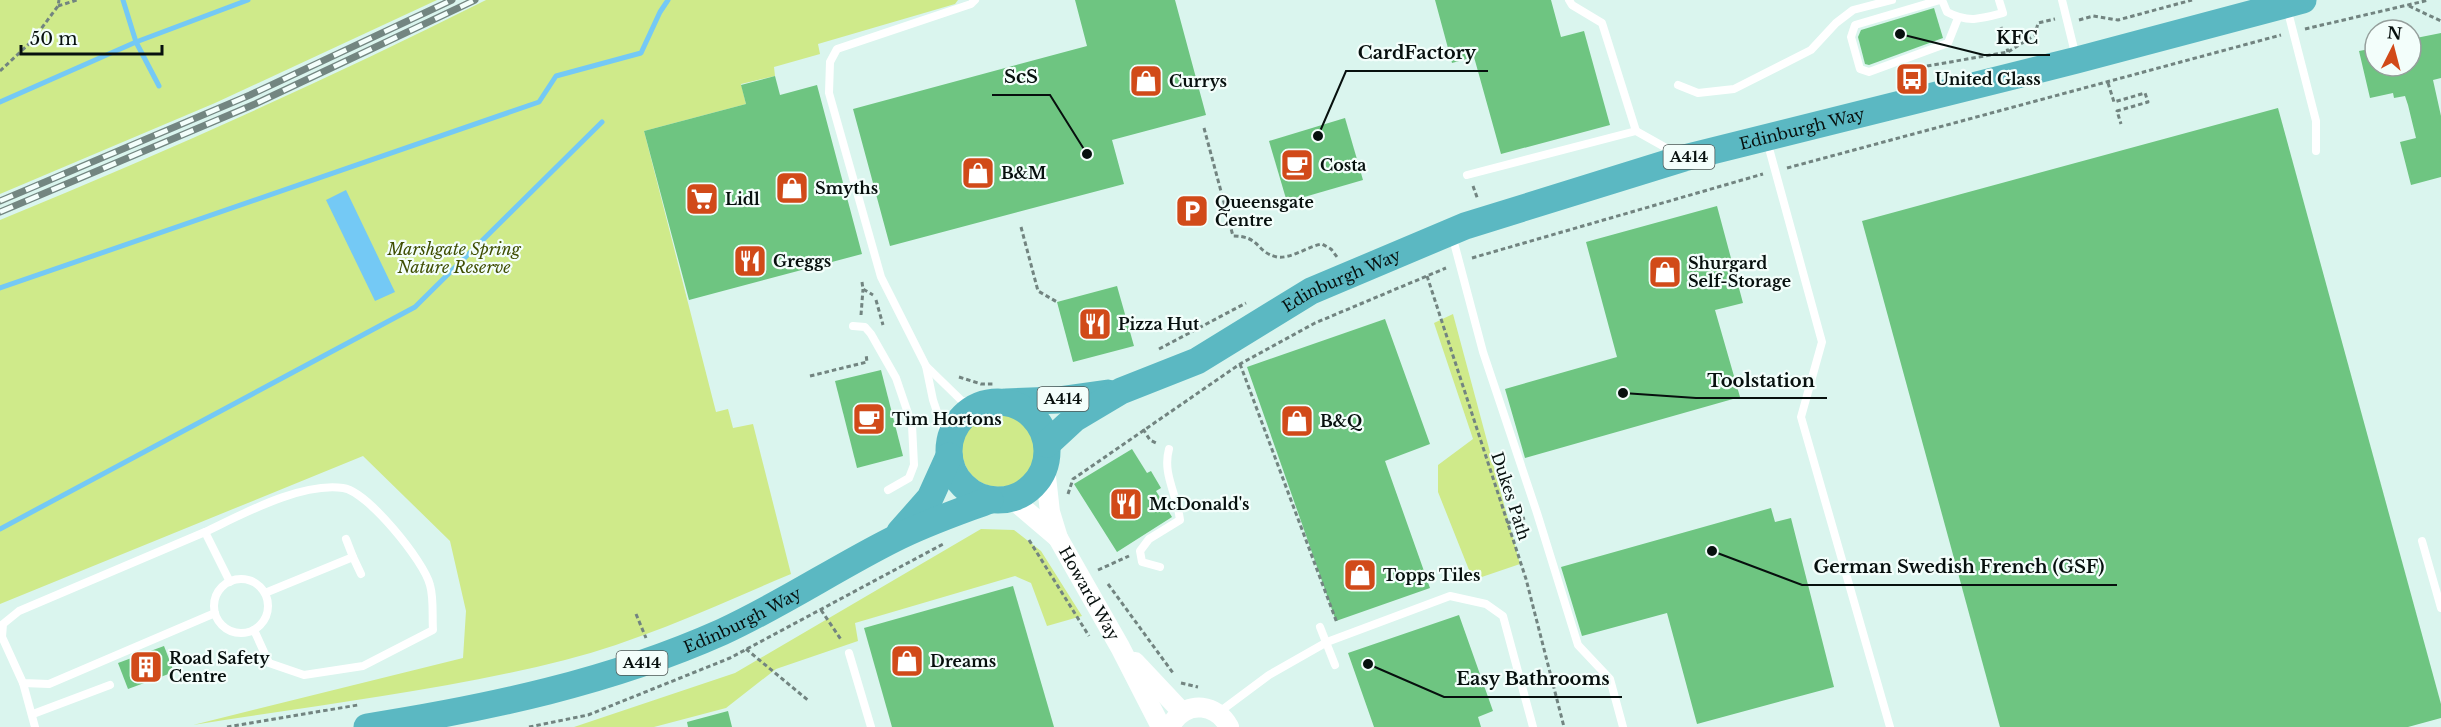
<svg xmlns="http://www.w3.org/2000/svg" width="2441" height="727" font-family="'Libre Baskerville',serif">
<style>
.green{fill:#cfea8a}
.water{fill:#74c9f5}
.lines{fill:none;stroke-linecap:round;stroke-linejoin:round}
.stream{stroke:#74c9f5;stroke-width:5}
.building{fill:#6ec581}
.path{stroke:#728480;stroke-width:3;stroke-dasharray:4.5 3;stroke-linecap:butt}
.service{stroke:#fff;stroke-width:8}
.tertiary{stroke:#fff;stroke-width:20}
.trunk{stroke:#5bb8c2;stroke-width:27}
.rail-casing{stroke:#738681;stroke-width:7}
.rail{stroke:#f3fefb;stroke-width:4.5;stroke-dasharray:14;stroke-linecap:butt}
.labels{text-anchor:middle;stroke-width:4.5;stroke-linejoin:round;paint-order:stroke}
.shield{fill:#f3fefb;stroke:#4e5755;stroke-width:1.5}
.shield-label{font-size:15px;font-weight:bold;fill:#07100e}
.poi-label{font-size:16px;font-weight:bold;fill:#07100e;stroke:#f3fefb;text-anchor:start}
.street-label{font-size:16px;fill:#07100e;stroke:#f3fefb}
.park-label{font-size:16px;font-style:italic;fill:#3e4d00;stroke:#f3fefb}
.leader{fill:none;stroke:#07100e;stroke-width:2}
.callout-dot{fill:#07100e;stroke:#f3fefb;stroke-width:2}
.callout-label{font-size:18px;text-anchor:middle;font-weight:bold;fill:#07100e;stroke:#f3fefb;stroke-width:4.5;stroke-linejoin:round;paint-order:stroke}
</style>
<rect width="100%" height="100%" fill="#daf5ee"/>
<g class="green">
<path d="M0,0H437L215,103L0,194Z"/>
<path d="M486,0H958L955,4L818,44L820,54L774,67L775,76L741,84L746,104L644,131L716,412L728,409L733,428L753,424L791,574C717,605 643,640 565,660C443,691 317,705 193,725L463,658L466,611L450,541L363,456L0,604V220C165,152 327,80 486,0Z"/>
<path d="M1453,314L1520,564L1473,580L1438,492V465L1473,439L1434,323Z"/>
<circle cx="999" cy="450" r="37"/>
<path d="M981,529L1014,530L1041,551L1082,616L1047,626L1031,583L1015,576L855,623L858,641L776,669L726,708L654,727H574L735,673Z"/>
</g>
<path class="water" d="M346,190L395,292L375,301L326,200Z"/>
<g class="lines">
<g class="stream">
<path d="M123,0L136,42L159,86"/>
<path d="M0,102L136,42L248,0"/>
<path d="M0,288L539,102L556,76L641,53L660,12L668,0"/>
<path d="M0,529L415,307L602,122"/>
</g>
</g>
<g class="building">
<path d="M1075,0H1175L1206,115L1112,140L1124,184L890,246L853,109L1087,46Z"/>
<path d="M1435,0H1551L1561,37L1584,31L1610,125L1501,154L1474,57L1452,63Z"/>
<path d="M1934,8L1943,38L1869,65L1865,64L1858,37L1861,30Z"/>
<path d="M2441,33V78L2433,80L2441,116V177L2411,185L2400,142L2416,138L2408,105L2405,96L2394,98L2393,93L2370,98L2359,51L2375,48V66H2411V39Z"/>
<path d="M775,76L780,95L817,85L862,254L689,300L644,131L746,104L741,85Z"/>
<path d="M2278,108L2441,704V718L2408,727H2000L1862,221Z"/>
<path d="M1345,118L1363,180L1287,202L1269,141Z"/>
<path d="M1717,206L1743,303L1715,310L1740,397L1525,458L1505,389L1617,357L1586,242Z"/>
<path d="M1117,286L1134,346L1073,362L1057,302Z"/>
<path d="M1385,319L1430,444L1385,461L1430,588L1336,621L1247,367Z"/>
<path d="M881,370L903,456L857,468L835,381Z"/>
<path d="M1132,449L1147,473L1151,471L1161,488L1156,491L1172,517L1117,552L1074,484Z"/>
<path d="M1771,508L1775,522L1791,518L1834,687L1697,724L1667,613L1582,636L1561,567Z"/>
<path d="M1013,586L1054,727H892L864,628Z"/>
<path d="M1459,615L1493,711L1478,717L1481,727H1374L1348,653Z"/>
<path d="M164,646L174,672L128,689L118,663Z"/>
<path d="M728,711L732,727H688L687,722Z"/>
</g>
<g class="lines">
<g class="path">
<path d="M58,6L77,0"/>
<path d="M2409,6L2441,21"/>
<path d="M2079,20L2093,16L2118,20L2192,0"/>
<path d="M2001,27L2008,52"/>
<path d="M2305,29L2429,0"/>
<path d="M1927,66L2008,52L2035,35L2038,23L2055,19"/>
<path d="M0,71L32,41L58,6L59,0"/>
<path d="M2108,83L2114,102L2145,93L2148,102L2117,111L2121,124"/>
<path d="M1204,128L1233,236C1261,236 1255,252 1277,257C1292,259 1308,246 1322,244L1331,249L1337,257"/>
<path d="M1787,168L2281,35"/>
<path d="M1473,186L1478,200"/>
<path d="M1021,227L1038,291L1057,302"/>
<path d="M1472,258L1763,174"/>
<path d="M1427,276L1526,579L1564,727"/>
<path d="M862,282L863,289L873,295"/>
<path d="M876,300L883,325"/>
<path d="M861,315L863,289"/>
<path d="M1159,349L1246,303"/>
<path d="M1240,364L1337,623"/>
<path d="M810,376L867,362L866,354"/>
<path d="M959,377L981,384H993"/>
<path d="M1143,429L1150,440L1158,444"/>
<path d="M1068,494L1073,479L1240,364L1315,323L1446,268"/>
<path d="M1507,523L1525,518"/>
<path d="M1029,540L1089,636"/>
<path d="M1098,570L1129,556"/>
<path d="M1108,584L1173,673"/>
<path d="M821,610L842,641"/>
<path d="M636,614L646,638"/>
<path d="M746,649L809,701"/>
<path d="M1181,683L1198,687"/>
<path d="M227,727L358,705"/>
<path d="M529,727L588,715L730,658L945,543"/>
</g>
<g class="service">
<path d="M1569,0L1572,5L1602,23L1636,131"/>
<path d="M1940,0L1855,25L1851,37L1860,69L1869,72L1948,43L1958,18"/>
<path d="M1942,0L1947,12C1968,23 1981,19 2003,13L1999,0"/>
<path d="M2062,0L2076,57"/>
<path d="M2287,8L2316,121V151"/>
<path d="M1678,85L1698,93L1734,89L1811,50L1836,23L1853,10L1892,0"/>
<path d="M1767,141L1822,342L1801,417L1890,727"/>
<path d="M1467,175L1636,131L1677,154"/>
<path d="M1452,235L1483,352L1537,513L1578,645L1610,679L1623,727"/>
<path d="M853,326L865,327L871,334L896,378L912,425L914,465L909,478L888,490"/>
<path d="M926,366L962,401L981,405"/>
<path d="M949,447L933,400L926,366L881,277L829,93L830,62L837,49L971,4L975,0"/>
<path d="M205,532L19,611L3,624L2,637L23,683L49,684L215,613"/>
<path d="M2422,541L2441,608"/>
<path d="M353,557L361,574"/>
<path d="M1160,567L1142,562L1140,551L1149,539L1180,520C1177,494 1162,474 1169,449"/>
<circle cx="241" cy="606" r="27"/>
<path d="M230,582L205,532C243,514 301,482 343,488C367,491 424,561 430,585C434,599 432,616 433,630L363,666L304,675L269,663L254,630"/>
<path d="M265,593L353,557L346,539"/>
<path d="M1320,627L1335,665"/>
<path d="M849,653L871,727"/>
<path d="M23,683L35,727"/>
<path d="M1218,713L1269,675L1327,642L1450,596L1486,604L1503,616L1533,727"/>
<path d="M33,714L110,685"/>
</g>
<g class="tertiary">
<path id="s1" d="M1045,468L1050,512L1058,538L1120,647L1161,727"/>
<path d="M999,500L1017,503L1058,538"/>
<path d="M1135,662L1182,712"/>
<path d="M1173,722C1188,700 1217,704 1229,727"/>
</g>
<g class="trunk">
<path d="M1006,402L1058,400L1108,393"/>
<circle cx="998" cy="451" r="49"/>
<path id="s2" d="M1047,444L1074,419L1121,391L1197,361L1311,291L1465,226L1684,158L2077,60L2303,0"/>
<path d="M900,532L930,498L949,456"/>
<path id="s3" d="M367,727C488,708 610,682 722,632C781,605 836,568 894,539C925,523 958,512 990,500"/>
</g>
<g class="rail-casing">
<g id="rail">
<path d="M0,201L250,95L452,0"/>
<path d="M0,212L255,104L475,0"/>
</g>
</g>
<use href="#rail" class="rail"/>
</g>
<defs>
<g id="bus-square" transform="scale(1.725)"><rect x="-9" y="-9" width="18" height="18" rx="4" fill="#d14a19" stroke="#f3fefb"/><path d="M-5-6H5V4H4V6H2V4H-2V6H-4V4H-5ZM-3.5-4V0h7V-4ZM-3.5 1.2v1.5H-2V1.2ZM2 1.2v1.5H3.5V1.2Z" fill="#fff"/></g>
<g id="shop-square" transform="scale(1.725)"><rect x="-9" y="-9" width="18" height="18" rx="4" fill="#d14a19" stroke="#f3fefb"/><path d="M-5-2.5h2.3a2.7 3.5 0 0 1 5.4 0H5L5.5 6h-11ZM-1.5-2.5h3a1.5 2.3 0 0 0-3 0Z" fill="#fff"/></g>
<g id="cafe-square" transform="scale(1.725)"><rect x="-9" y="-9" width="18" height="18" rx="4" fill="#d14a19" stroke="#f3fefb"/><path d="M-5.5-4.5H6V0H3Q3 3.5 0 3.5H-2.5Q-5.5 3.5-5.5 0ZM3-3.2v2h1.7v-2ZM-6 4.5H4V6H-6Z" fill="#fff"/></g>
<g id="supermarket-square" transform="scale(1.725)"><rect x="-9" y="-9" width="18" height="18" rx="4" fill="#d14a19" stroke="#f3fefb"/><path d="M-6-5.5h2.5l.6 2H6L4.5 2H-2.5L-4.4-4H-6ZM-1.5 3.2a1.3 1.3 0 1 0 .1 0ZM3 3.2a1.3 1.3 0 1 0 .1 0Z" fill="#fff"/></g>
<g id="parking-square" transform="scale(1.725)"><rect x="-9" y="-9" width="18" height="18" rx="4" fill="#d14a19" stroke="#f3fefb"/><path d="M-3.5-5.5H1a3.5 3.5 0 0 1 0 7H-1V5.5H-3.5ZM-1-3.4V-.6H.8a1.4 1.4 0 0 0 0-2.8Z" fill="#fff"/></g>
<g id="restaurant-square" transform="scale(1.725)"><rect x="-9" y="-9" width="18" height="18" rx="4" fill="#d14a19" stroke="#f3fefb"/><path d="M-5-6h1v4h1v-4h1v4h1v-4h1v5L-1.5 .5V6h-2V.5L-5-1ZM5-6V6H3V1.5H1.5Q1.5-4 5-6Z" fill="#fff"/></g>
<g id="building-square" transform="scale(1.725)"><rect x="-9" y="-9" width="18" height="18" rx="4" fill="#d14a19" stroke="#f3fefb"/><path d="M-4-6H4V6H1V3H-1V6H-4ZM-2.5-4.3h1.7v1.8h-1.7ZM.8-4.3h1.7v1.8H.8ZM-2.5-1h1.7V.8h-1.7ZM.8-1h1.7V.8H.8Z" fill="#fff"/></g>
</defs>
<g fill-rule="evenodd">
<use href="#bus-square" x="1912" y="79"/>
<use href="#shop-square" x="1146" y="81"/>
<use href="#cafe-square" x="1297" y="165"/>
<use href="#shop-square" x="978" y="173"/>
<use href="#shop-square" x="792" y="188"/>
<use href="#supermarket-square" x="702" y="199"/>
<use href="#parking-square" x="1192" y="211"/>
<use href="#restaurant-square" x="750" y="261"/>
<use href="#shop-square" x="1665" y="272"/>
<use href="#restaurant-square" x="1095" y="324"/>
<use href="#cafe-square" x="869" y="419"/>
<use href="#shop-square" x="1297" y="421"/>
<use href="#restaurant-square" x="1126" y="504"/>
<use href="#shop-square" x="1360" y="575"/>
<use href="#shop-square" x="907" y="661"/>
<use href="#building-square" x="146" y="667"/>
</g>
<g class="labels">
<g class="shield">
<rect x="1663.5" y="145" width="51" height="24" rx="4.5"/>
<rect x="1037.5" y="387" width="51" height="24" rx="4.5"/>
<rect x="616.5" y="651" width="51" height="24" rx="4.5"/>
</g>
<g class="shield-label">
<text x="1689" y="162">A414</text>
<text x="1063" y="404">A414</text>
<text x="642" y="668">A414</text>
</g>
<g class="poi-label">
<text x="1935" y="85">United Glass</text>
<text x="1169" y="87">Currys</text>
<text x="1320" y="171">Costa</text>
<text x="1001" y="179">B&amp;M</text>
<text x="815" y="194">Smyths</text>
<text x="725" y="205">Lidl</text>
<text x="1215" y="208">Queensgate<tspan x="1215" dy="18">Centre</tspan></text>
<text x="773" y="267">Greggs</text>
<text x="1688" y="269">Shurgard<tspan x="1688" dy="18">Self-Storage</tspan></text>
<text x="1118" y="330">Pizza Hut</text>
<text x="892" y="425">Tim Hortons</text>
<text x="1320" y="427">B&amp;Q</text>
<text x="1149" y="510">McDonald's</text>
<text x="1383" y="581">Topps Tiles</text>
<text x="169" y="664">Road Safety<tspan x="169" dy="18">Centre</tspan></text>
<text x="930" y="667">Dreams</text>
</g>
<g class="street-label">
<text dy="6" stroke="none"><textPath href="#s2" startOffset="825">Edinburgh Way</textPath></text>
<text dy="6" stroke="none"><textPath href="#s2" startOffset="339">Edinburgh Way</textPath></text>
<text transform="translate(1511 496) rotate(72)" y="6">Dukes Path</text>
<text dy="6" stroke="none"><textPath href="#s1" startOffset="135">Howard Way</textPath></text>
<text dy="6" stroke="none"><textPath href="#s3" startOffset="392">Edinburgh Way</textPath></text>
</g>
<g class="park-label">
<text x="454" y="255">Marshgate Spring<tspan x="454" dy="18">Nature Reserve</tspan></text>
</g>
</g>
<path class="leader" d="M1900 34L1984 55H2050M1318 136L1346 71H1488M1087 154L1050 95H992M1623 393L1696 398H1827M1712 551L1802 585H2117M1368 664L1444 697H1622"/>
<g class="callout-dot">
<circle cx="1900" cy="34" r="6"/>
<circle cx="1318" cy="136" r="6"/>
<circle cx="1087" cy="154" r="6"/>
<circle cx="1623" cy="393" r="6"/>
<circle cx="1712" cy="551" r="6"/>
<circle cx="1368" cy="664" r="6"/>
</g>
<g class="callout-label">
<text x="2017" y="44">KFC</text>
<text x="1417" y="59">CardFactory</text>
<text x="1021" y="83">ScS</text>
<text x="1761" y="387">Toolstation</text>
<text x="1959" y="573">German Swedish French (GSF)</text>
<text x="1533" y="685">Easy Bathrooms</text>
</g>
<g transform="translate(2393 48) rotate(6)"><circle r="28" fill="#f3fefb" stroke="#959f9c" stroke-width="1.5"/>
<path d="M0-4.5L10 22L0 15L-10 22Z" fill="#d14a19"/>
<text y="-9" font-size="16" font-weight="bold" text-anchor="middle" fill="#07100e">N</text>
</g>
<path d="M21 45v9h141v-9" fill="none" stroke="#07100e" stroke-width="3"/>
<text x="30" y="45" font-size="18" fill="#07100e" stroke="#f3fefb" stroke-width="4.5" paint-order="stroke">50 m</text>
</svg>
